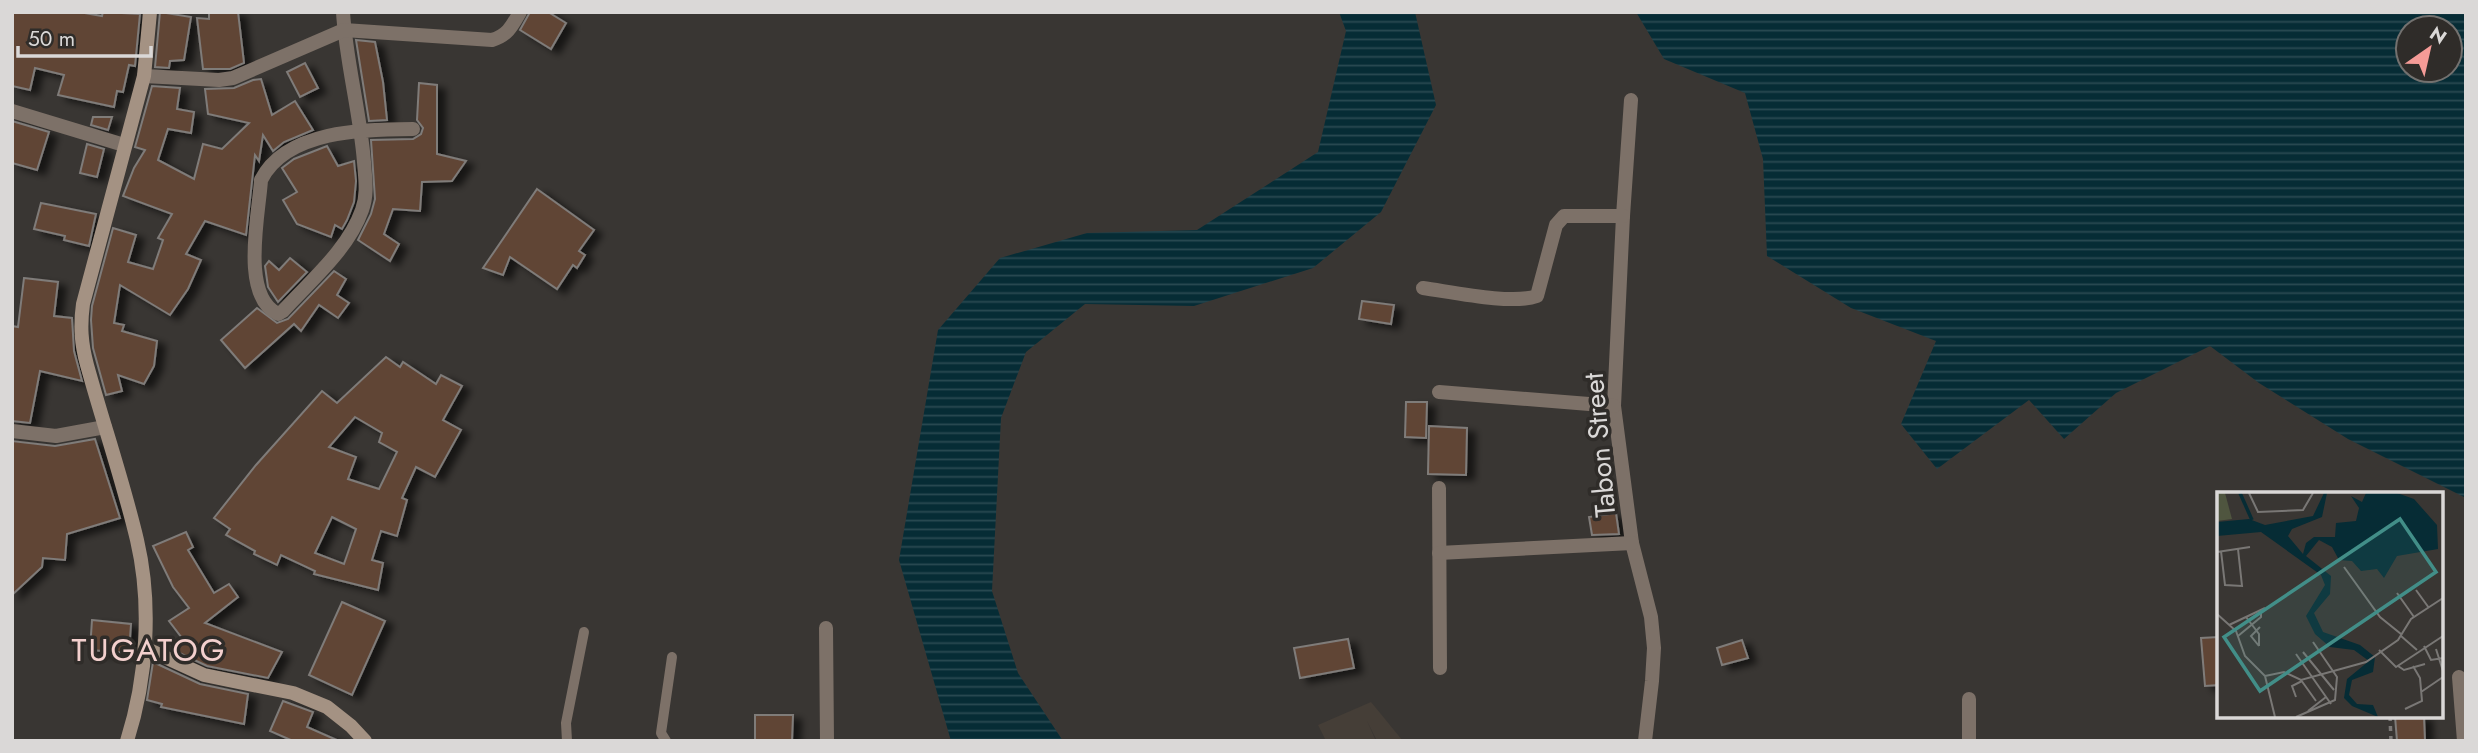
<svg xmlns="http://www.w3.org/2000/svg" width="2478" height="753" font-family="Jost,sans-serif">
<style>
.built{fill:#453e37}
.water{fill:url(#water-rules);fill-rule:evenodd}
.building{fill:#604536;stroke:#7f7b79;stroke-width:2;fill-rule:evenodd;filter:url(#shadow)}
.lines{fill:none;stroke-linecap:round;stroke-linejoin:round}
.path{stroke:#7b7876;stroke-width:3.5;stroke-dasharray:5 5;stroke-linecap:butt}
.lane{stroke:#7d7168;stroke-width:10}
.street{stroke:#7d7168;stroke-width:14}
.secondary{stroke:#a49283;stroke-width:14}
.labels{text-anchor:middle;stroke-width:7;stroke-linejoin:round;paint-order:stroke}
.street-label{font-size:28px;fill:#dad8d7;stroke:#2f2c29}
.quarter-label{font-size:32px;letter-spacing:2px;fill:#f3d0ce;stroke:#2f2c29}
.inset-river{fill:none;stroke:#062c35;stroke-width:3.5}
.inset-road{fill:none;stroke:#797775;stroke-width:2}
.view{fill:#428e88;fill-opacity:0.15;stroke:#428e88;stroke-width:3.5}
.inset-edge{fill:none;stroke:#dad8d7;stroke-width:3.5}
</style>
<defs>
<pattern id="water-rules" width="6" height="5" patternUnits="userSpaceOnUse" patternTransform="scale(1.75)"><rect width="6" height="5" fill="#062c35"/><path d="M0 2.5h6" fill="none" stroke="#2a4a52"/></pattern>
<filter id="shadow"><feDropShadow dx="8" dy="4.5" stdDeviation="3.5" flood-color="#0009"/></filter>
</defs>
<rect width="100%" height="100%" fill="#393633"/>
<path class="built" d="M1371,702L1403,741H1377L1367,721L1376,741H1326L1318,725Z"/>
<g class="water">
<path d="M1339,12H1415L1436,105L1381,212L1313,268L1194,306L1085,304L1026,352L1001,418L992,591L1018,673L1063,741H951L899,560L938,330L1000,258L1087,233L1197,230L1318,152L1346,31Z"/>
<path d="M1636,12H2466V498L2348,439L2259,383L2210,346L2116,393L2064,439L2029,400L1937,469L1901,424L1936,341L1851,308L1767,256L1763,159L1745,93L1664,59ZM2408,28H2450V70H2408Z"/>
</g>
<g class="building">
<path d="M12,12H79L102,16L103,12L140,14L135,66L129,65L123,92L117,91L114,107L58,95L64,75L35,68L30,90L12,86Z"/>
<path d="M160,12L191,17L184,60L170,61L169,68L155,67Z"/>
<path d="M209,12H238L244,63L230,69H203L197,18L209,19Z"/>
<path d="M530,12H548L566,23L551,49L520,30Z"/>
<path d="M356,40L375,42L383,82L387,120L369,121Z"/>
<path d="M305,63L318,88L300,97L287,72Z"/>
<path d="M261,79L272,115L295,101L313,130L284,142L273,151L263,135L259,161L255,155L246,235L205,221L186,254L201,260L188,289L170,315L120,285L114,323L124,325L122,331L157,341L154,366L144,384L118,375L122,391L106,395L93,348L91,320L92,306L113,228L136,235L128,262L153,269L163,240L158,238L172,214L123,196L134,168L145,150L135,147L152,86L180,88L177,109L194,112L191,133L168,129L158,160L194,179L203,144L222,149L249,123L208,114L205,89L234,88L253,80Z"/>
<path d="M419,83L437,85V154L466,161L452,181L422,182L420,211L393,209L384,234L399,244L390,261L358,240L371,214L375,199L371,140L413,139L421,134L423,128L417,120Z"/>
<path d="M93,117H112L108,130L91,125Z"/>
<path d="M12,121L49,132L37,170L12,163Z"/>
<path d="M87,144L104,149L97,177L80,173Z"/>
<path d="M327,146L338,166L354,161L356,181L354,202L347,220L342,229L335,225L331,237L297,224L283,200L297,192L282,168L294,159Z"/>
<path d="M537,189L594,230L579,251L585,255L577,268L573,265L557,289L510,257L503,275L483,268Z"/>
<path d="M41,203L96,214L89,246L64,240L65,236L34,229Z"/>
<path d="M290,258L307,272L278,302L268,287L265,266L269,261L279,270Z"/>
<path d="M334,271L346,279L337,295L349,303L338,318L319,305L301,331L294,324L245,368L221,340L257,308L277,323L288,319Z"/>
<path d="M24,278L58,282L54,316L72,318L74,351L82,381L40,371L30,423L12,421V326L18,327Z"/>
<path d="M1362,301L1394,305L1391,324L1359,319Z"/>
<path d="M386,357L400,367L403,362L436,384L441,375L462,386L443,420L461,430L435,477L416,467L402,498L407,500L397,536L381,531L372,560L383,563L378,590L314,574L315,571L281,555L277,565L254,554L255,551L226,535L230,529L214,518L256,465L322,391L337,403ZM355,417L382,433L379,442L397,452L379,489L348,479L356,457L329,447ZM332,517L356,529L344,564L315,553Z"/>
<path d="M1406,402H1427L1426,438L1405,437Z"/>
<path d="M1429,426L1467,428L1466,475L1428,474Z"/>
<path d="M95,439L120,518L67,534L65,560L43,558L42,567L12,595V441L55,446Z"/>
<path d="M1616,513L1619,534L1592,535L1589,517Z"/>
<path d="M186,532L193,547L188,550L214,593L229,584L238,597L205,623L282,652L268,678L207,666L173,650L185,642L169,621L189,608L173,587L153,546Z"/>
<path d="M342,602L385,621L352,695L309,675Z"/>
<path d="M92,620L131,624L129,653L90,650Z"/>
<path d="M2219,637V685L2205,686L2201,638Z"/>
<path d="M1348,639L1354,668L1300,678L1294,648Z"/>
<path d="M1742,640L1748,658L1722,665L1717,648Z"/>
<path d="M153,662L200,684L248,694L244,724L161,707L162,704L147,700Z"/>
<path d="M283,701L313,712L307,727L339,741H293L270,731Z"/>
<path d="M755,715H793L792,741H755Z"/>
<path d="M2395,716H2424L2425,741H2397Z"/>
</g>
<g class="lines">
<path class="path" d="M2390,716L2391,741"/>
<g class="lane">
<path d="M567,741L566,723L584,632"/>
<path d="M666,741L661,733L672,657"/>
</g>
<g class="street">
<path d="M343,12C346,62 360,111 364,162C365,178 368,194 362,210C348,250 311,280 283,311L278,314C240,296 259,214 261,180C286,130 365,129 413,129"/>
<path d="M144,76L219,80L233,78L344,30L492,40C508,35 512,26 520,12"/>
<path d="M1631,100L1623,216L1614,406L1632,543L1651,617L1654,648L1652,681L1645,741"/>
<path d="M12,111L124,145"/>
<path d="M1423,288C1452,292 1512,305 1537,296L1556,225L1564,216H1623"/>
<path d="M1439,392L1614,406"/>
<path d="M12,431L56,436L105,427"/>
<path d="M1439,488L1440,668"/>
<path d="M1439,553L1632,543"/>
<path d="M826,628L827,741"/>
<path d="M2459,677L2464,741"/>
<path d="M1969,699V741"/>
</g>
<g class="secondary">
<path d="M145,648L204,675L293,693L327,707L351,726L365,741"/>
<path d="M127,741C147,678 152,604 137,540C123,481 103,423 87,365C81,343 80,326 83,304L144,76L150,12"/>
</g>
</g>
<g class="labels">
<g class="street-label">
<text transform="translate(1599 445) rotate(-95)" y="10">Tabon Street</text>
</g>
<g class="quarter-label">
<text x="149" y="661">TUGATOG</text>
</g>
</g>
<g transform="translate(2217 492)">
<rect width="226" height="226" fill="#393633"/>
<path d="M0,1H8L15,27L0,29Z" fill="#4f553f"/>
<path d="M107,1H110L105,25L75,37L71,44L86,62L89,51L97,45H118L119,31L139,29L142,16L134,4L145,10L149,1H180L197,7L220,33L221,57L180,64L167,86L160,77L144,79L135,69L122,68L115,55L102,48L89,64L114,84L113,102L97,121L106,140L143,153L158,165L156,180L135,188L132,203L140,212L156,213L161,225L135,214L127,206L130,187L152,169L137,158L113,155L98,142L89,124L108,93L104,83L44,40L0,44V30L32,27L48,33L96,24Z" fill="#062c35"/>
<path class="inset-river" d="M23,1L35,28"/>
<path class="inset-road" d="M32,1L41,20L86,18L96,1M4,59L8,93L25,94L21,57M0,60L33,55M127,75L163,125L184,142M199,98L212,116M180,101L197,125M0,122L19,139L28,164L48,184L58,225M29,125L42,142V154M12,133L48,116M21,144L44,125V117M184,144L200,158M42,154L34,144L43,135M207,154L214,168L226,166M219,157L226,179M162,158L179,175L226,144M86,160L117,198M79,162L114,212M181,174L187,178L208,172M48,184L67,180L84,188L149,170L181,148L194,127L226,106M84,188L99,209M204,200L226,185M79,205L75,194L85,189M188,217L205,209L203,186L196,174M91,219L109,205M79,225L118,208L120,185L96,150"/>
<path class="view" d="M183,27L219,80L43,199L7,145Z"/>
<rect width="226" height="226" class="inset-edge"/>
</g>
<rect width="2478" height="753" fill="none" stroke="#dad8d7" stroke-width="28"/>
<g transform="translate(2429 49) rotate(34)"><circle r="33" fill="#2f2c29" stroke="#73716f" stroke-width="2"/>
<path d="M0-5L12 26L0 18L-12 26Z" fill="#f59b97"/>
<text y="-10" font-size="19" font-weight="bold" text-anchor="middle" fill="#dad8d7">N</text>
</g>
<path d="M18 46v10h133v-10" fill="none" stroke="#dad8d7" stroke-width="3.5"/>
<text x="28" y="46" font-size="21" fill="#dad8d7" stroke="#2f2c29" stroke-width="5" paint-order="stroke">50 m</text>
</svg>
